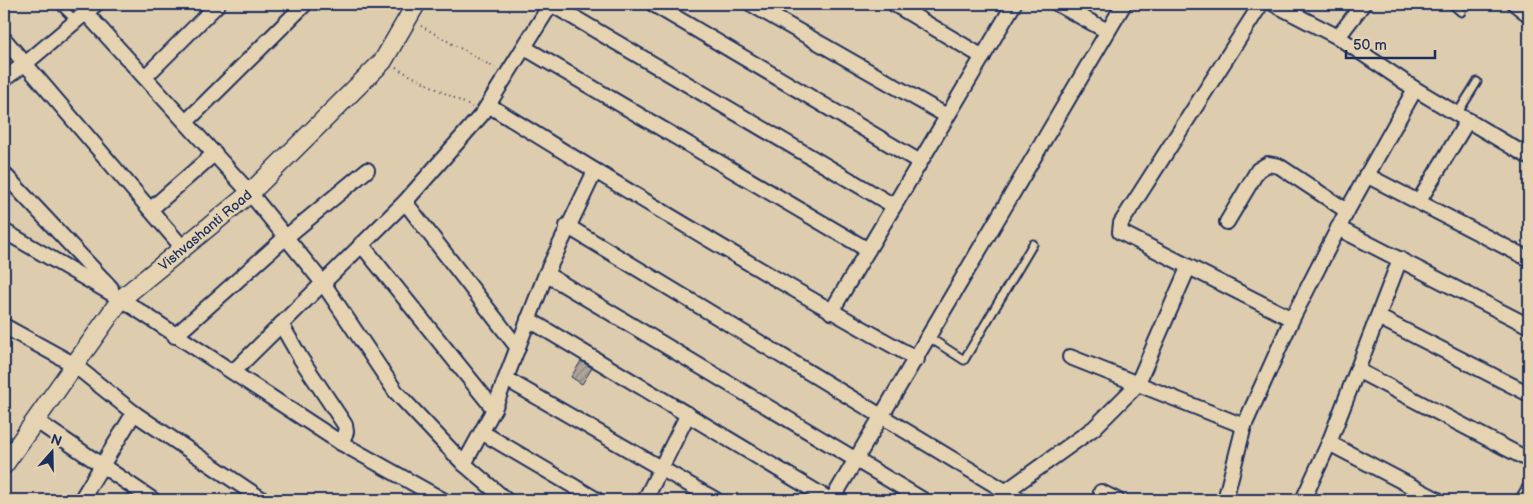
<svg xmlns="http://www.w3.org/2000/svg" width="1533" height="504" font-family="'Balsamiq Sans',sans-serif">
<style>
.building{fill:url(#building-hatch);stroke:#1b2f5e}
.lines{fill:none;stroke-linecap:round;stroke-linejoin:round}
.service-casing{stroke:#1b2f5e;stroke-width:11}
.minor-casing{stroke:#1b2f5e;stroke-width:18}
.tertiary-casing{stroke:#1b2f5e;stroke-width:21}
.path{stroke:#1b2f5e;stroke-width:2;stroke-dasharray:1 4;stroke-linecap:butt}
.service{stroke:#e6d3b1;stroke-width:7}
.minor{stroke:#e6d3b1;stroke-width:14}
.tertiary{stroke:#e6d3b1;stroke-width:18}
.labels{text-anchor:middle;stroke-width:4;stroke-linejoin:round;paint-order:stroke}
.street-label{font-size:14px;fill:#1b2f5e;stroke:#e6d3b1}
</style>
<defs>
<pattern id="building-hatch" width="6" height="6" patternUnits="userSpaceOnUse" patternTransform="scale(1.25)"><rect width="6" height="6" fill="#aea599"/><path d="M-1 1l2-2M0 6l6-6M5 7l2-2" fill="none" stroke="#8d8780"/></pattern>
</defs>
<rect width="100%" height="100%" fill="#deccae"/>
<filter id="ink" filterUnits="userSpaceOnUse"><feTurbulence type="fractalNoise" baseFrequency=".02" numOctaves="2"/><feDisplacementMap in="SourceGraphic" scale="10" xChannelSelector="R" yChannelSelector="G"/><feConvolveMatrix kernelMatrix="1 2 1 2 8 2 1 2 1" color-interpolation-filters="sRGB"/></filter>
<g filter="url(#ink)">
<path class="building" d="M581,361L592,368L582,384L571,377Z"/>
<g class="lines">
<g class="service-casing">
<g id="service">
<path d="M59,4L76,21"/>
<path d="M1452,4L1461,12"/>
<path d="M1457,114L1477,82"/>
<path d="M930,338L964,360L1033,244"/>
</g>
</g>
<g class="minor-casing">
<g id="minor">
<path d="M551,4L894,206"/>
<path d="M653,4L920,162"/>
<path d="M751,4L947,116"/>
<path d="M894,4L983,57"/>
<path d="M1058,4L1107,31"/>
<path d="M1261,4L1121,223L1120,232L1292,319"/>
<path d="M1274,4L1338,37L1415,89L1529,157"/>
<path d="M1515,4L1529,15"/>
<path d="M86,13L250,193L323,283L396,392L464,464L506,500"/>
<path d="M1338,37L1363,4"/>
<path d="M4,39L183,248"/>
<path d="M525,48L868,250"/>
<path d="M146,76L218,4"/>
<path d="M4,79L25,64L96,4"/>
<path d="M490,106C630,193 772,279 917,359"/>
<path d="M186,122L305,4"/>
<path d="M4,174L111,288"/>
<path d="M1366,175L1529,259"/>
<path d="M1419,201L1468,120"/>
<path d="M405,202L518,348"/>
<path d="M151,209L215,153"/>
<path d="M1227,222L1258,170L1268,164L1279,166L1347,211"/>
<path d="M567,226L1020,500"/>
<path d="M1338,228L1529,326"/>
<path d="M4,231L121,299L341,443L443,500"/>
<path d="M361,244L494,409"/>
<path d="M546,274L923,500"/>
<path d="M831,312L1014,4"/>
<path d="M1378,317L1529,394"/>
<path d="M528,319L830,500"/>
<path d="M281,324L301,359L345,425L346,432L341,443"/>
<path d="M4,326L73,364L134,413L263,500"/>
<path d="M175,336L285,238L367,170"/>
<path d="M1070,357L1244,426"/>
<path d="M1357,370L1529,460"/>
<path d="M233,372L405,202L483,113L551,4"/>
<path d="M506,379L716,500"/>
<path d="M35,420L153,500"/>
<path d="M483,433L597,500"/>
<path d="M1329,443L1438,500"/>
<path d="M464,464L494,409L546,274L595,171"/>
<path d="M1005,492L1094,428L1137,385L1188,268"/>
<path d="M1101,492L1117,500"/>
<path d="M81,500L134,413"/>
<path d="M645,500L688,414"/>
<path d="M832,500L1124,4"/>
<path d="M1225,500L1244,426L1292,319L1347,211L1415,89"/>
<path d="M1303,500L1329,443L1400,259"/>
<path d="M1523,500L1529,490"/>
</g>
</g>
<g class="tertiary-casing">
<path id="tertiary" d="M4,465L121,299L250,193L383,61L416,4"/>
</g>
<g class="path">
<path d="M421,26L495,68"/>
<path d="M396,68L472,107"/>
</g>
<use href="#service" class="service"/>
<use href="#minor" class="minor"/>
<use href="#tertiary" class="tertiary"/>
</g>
</g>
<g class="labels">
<g class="street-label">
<text transform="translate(205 230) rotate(-40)" y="5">Vishvashanti Road</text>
</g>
</g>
<rect width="1533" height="504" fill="none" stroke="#e6d3b1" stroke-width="20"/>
<rect x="10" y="10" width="1513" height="484" fill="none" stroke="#1b2f5e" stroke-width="2" filter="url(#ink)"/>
<g transform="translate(52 452) rotate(20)" stroke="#e6d3b1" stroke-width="4" paint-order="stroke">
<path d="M0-4L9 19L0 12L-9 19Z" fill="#1b2f5e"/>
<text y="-8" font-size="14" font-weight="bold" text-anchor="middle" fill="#1b2f5e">N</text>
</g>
<path d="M1346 50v8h89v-8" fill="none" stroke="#1b2f5e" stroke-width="2.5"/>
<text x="1353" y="50" font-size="15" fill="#1b2f5e" stroke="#e6d3b1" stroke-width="4" paint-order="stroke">50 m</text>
</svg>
